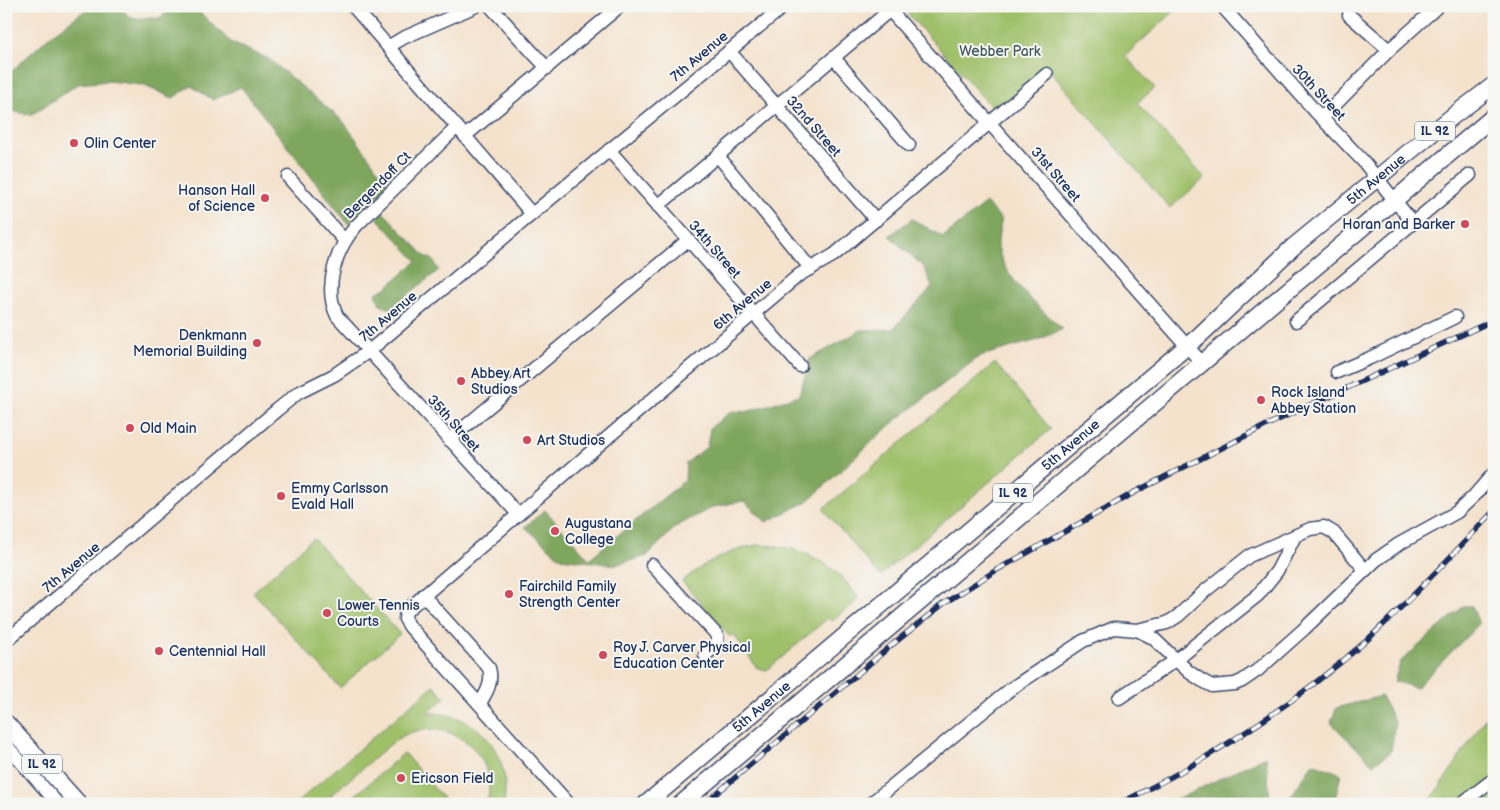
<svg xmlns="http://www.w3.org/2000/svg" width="1500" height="810" font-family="'Balsamiq Sans',sans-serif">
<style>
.green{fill:#9fc069;stroke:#5d7864}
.forest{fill:#7fa65d;stroke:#4d6a5e}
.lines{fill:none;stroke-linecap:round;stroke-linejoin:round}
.minor-casing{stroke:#3c4a6e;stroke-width:15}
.major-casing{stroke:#3c4a6e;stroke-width:19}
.minor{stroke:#fff;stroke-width:12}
.major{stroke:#fff;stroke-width:16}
.rail-casing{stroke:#1b2f5e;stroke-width:5.5}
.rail{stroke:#f6f6f2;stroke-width:4;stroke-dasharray:11;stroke-linecap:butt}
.poi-dot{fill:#d1495b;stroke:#f6f6f2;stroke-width:2}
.labels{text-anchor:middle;stroke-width:4;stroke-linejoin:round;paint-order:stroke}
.shield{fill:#f6f6f2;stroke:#5d6b8a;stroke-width:1}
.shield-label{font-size:12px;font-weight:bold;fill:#1b2f5e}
.park-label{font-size:14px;fill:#435a61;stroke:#f6f6f2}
.street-label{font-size:14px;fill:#1b2f5e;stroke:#f6f6f2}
.poi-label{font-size:14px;fill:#1b2f5e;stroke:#f6f6f2;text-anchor:start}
</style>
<rect width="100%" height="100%" fill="#f6f6f2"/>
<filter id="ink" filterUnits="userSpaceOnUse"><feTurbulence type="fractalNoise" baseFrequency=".02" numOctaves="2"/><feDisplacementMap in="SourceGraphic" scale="10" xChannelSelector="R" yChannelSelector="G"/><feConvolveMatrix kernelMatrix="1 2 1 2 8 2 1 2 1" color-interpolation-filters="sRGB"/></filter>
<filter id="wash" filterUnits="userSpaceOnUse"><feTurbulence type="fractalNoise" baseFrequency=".0096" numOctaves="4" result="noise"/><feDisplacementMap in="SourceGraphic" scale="20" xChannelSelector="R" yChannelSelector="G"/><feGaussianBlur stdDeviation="1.12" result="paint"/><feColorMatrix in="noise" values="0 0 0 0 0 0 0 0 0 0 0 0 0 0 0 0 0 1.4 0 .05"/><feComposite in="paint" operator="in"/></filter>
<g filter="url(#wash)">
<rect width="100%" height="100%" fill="#f4e2cc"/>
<g class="green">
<path d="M917,6H1180L1125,56L1155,88L1137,103L1205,178L1170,208L1047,68L996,112L908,14Z"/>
<path d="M995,363L1051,429L880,576L823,509Z"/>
<path d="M313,538L400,634L340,688L253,592Z"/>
<path d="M756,545C799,544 836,562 859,599L832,621L828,618L767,670L757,668L734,635L729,636L682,581C705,563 727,551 756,545Z"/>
<path d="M434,685L445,698L428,713C479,712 512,754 504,804H487C492,783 487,762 472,747C452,728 421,723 398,739C386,747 376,757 365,766C350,779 336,791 321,804H295Z"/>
<path d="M1494,705V804H1427L1437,791Z"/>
<path d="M404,753L448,804H345Z"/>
</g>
<g class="forest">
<path d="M91,6H119L131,18H159L176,6H193L232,43L269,59L343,121L389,185L348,224L241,87L213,100L191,86L173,98L142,85L109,81L78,84L31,115L6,110V76L51,35Z"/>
<path d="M986,203L1002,220C1000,227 998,235 998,242C997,272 1042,311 1063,329L1038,340L980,356L890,425L807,502L766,522L744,501L713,507L677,526L647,556L615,565L561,558L525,527L545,510L589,559L685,480L686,463L707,447L710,428L732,411L746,412L799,395L810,359L861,330L893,329L932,287L924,267L889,236L912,219L943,237Z"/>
<path d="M382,211L425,256L432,259L439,270L390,309L380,305L376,293L386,288L417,261L376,217Z"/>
<path d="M1464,606H1472L1479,624L1416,688L1394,681L1401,661Z"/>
<path d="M1381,696L1395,722L1391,752L1373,764L1331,723L1336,708Z"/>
<path d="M1266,756L1270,799H1289L1313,763L1341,774L1334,804H1248L1244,802L1239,804H1168Z"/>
</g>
</g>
<g filter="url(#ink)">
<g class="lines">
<g class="minor-casing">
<g id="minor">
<path d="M353,6L532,214"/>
<path d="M490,6L547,68"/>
<path d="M886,6L1202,363"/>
<path d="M1222,6L1315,111L1363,161L1413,223"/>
<path d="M1349,15L1389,50"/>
<path d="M388,47L403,38L476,6"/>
<path d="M729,51L876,220"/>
<path d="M834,58L909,145"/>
<path d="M1322,118L1389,50L1438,6"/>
<path d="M457,127L356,226C336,249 323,287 337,316L518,514"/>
<path d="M465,136L620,6"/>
<path d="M609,150L800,366"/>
<path d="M718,156L811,269"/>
<path d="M288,177L344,240"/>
<path d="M658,206L890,10"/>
<path d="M1296,321L1470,175"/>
<path d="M1337,372L1370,358L1455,317"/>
<path d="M449,440L688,240"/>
<path d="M652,565L717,635C719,645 713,649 705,655"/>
<path d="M423,595L489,668C493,682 487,692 480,703"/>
<path d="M1137,630L1167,623L1178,616L1205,591L1249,556L1310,529L1324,527L1334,533L1365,570"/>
<path d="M6,641L277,410L298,393L334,375L369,351L520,224L784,6"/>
<path d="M1119,698L1176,660L1258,595L1277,571L1295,536"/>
<path d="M6,745L58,804"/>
<path d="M569,804L410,627L405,619L406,611L628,420L799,275L834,255L1047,74"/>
<path d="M870,804L1012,688L1083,641L1114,628L1137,630L1153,638L1189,672L1201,680L1212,686L1235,684L1242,681L1258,670L1304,629L1376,560L1399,544L1457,512L1474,496L1494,473"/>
<path d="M1461,804L1494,779"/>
</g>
</g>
<g class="major-casing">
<g id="major">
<path d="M6,723L79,804"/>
<path id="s1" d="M646,804L1199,336L1293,247L1453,116L1494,85"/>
<path d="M681,804L1494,116"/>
</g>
</g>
<use href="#minor" class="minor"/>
<use href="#major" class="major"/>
<g class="rail-casing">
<g id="rail">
<path d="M704,804L893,644L943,604L995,571L1135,492L1267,425L1494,320"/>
<path d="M1119,804C1146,790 1173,777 1199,761C1258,726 1315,686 1366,641C1411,600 1452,555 1494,511"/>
</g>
</g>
<use href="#rail" class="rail"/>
</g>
</g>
<g class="poi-dot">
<circle cx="74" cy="143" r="5"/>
<circle cx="265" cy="198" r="5"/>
<circle cx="1465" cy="224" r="5"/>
<circle cx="257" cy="343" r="5"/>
<circle cx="461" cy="381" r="5"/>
<circle cx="1261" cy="400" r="5"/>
<circle cx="130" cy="428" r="5"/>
<circle cx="527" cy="440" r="5"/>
<circle cx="281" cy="496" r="5"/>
<circle cx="555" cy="531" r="5"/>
<circle cx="509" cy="594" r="5"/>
<circle cx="327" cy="613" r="5"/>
<circle cx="159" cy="651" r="5"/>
<circle cx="603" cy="655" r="5"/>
<circle cx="401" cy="778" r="5"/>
</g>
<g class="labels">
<g class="shield">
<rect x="1415" y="121.5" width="40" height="19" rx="4"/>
<rect x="993" y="483.5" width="40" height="19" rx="4"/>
<rect x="22" y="754.5" width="40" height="19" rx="4"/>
</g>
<g class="shield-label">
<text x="1435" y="135">IL 92</text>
<text x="1013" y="497">IL 92</text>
<text x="42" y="768">IL 92</text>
</g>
<g class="park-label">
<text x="1000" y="56">Webber Park</text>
</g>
<g class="street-label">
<text transform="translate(699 56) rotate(-40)" y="5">7th Avenue</text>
<text transform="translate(1319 92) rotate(47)" y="5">30th Street</text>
<text transform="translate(814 126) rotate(49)" y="5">32nd Street</text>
<text transform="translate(1056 174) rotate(49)" y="5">31st Street</text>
<text dy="5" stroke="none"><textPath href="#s1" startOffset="961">5th Avenue</textPath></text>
<text transform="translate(377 185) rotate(-45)" y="5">Bergendoff Ct</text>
<text transform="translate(715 249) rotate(49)" y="5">34th Street</text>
<text transform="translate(742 304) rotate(-40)" y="5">6th Avenue</text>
<text transform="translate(388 316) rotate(-40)" y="5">7th Avenue</text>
<text transform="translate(454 423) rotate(48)" y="5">35th Street</text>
<text dy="5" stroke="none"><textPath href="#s1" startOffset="556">5th Avenue</textPath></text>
<text transform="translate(71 567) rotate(-40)" y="5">7th Avenue</text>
<text dy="5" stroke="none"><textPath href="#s1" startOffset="151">5th Avenue</textPath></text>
</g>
<g class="poi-label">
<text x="84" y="148">Olin Center</text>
<text x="255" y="195" text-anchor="end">Hanson Hall<tspan x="255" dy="16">of Science</tspan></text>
<text x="1455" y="229" text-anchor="end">Horan and Barker</text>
<text x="247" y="340" text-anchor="end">Denkmann<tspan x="247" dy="16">Memorial Building</tspan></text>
<text x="471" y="378">Abbey Art<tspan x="471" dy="16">Studios</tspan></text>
<text x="1271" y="397">Rock Island<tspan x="1271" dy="16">Abbey Station</tspan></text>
<text x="140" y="433">Old Main</text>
<text x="537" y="445">Art Studios</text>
<text x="291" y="493">Emmy Carlsson<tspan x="291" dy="16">Evald Hall</tspan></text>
<text x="565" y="528">Augustana<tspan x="565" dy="16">College</tspan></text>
<text x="519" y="591">Fairchild Family<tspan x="519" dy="16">Strength Center</tspan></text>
<text x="337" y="610">Lower Tennis<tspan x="337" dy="16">Courts</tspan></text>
<text x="613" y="652">Roy J. Carver Physical<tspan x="613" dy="16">Education Center</tspan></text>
<text x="169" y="656">Centennial Hall</text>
<text x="411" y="783">Ericson Field</text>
</g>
</g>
<rect width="1500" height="810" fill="none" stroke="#f6f6f2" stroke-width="25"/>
</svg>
